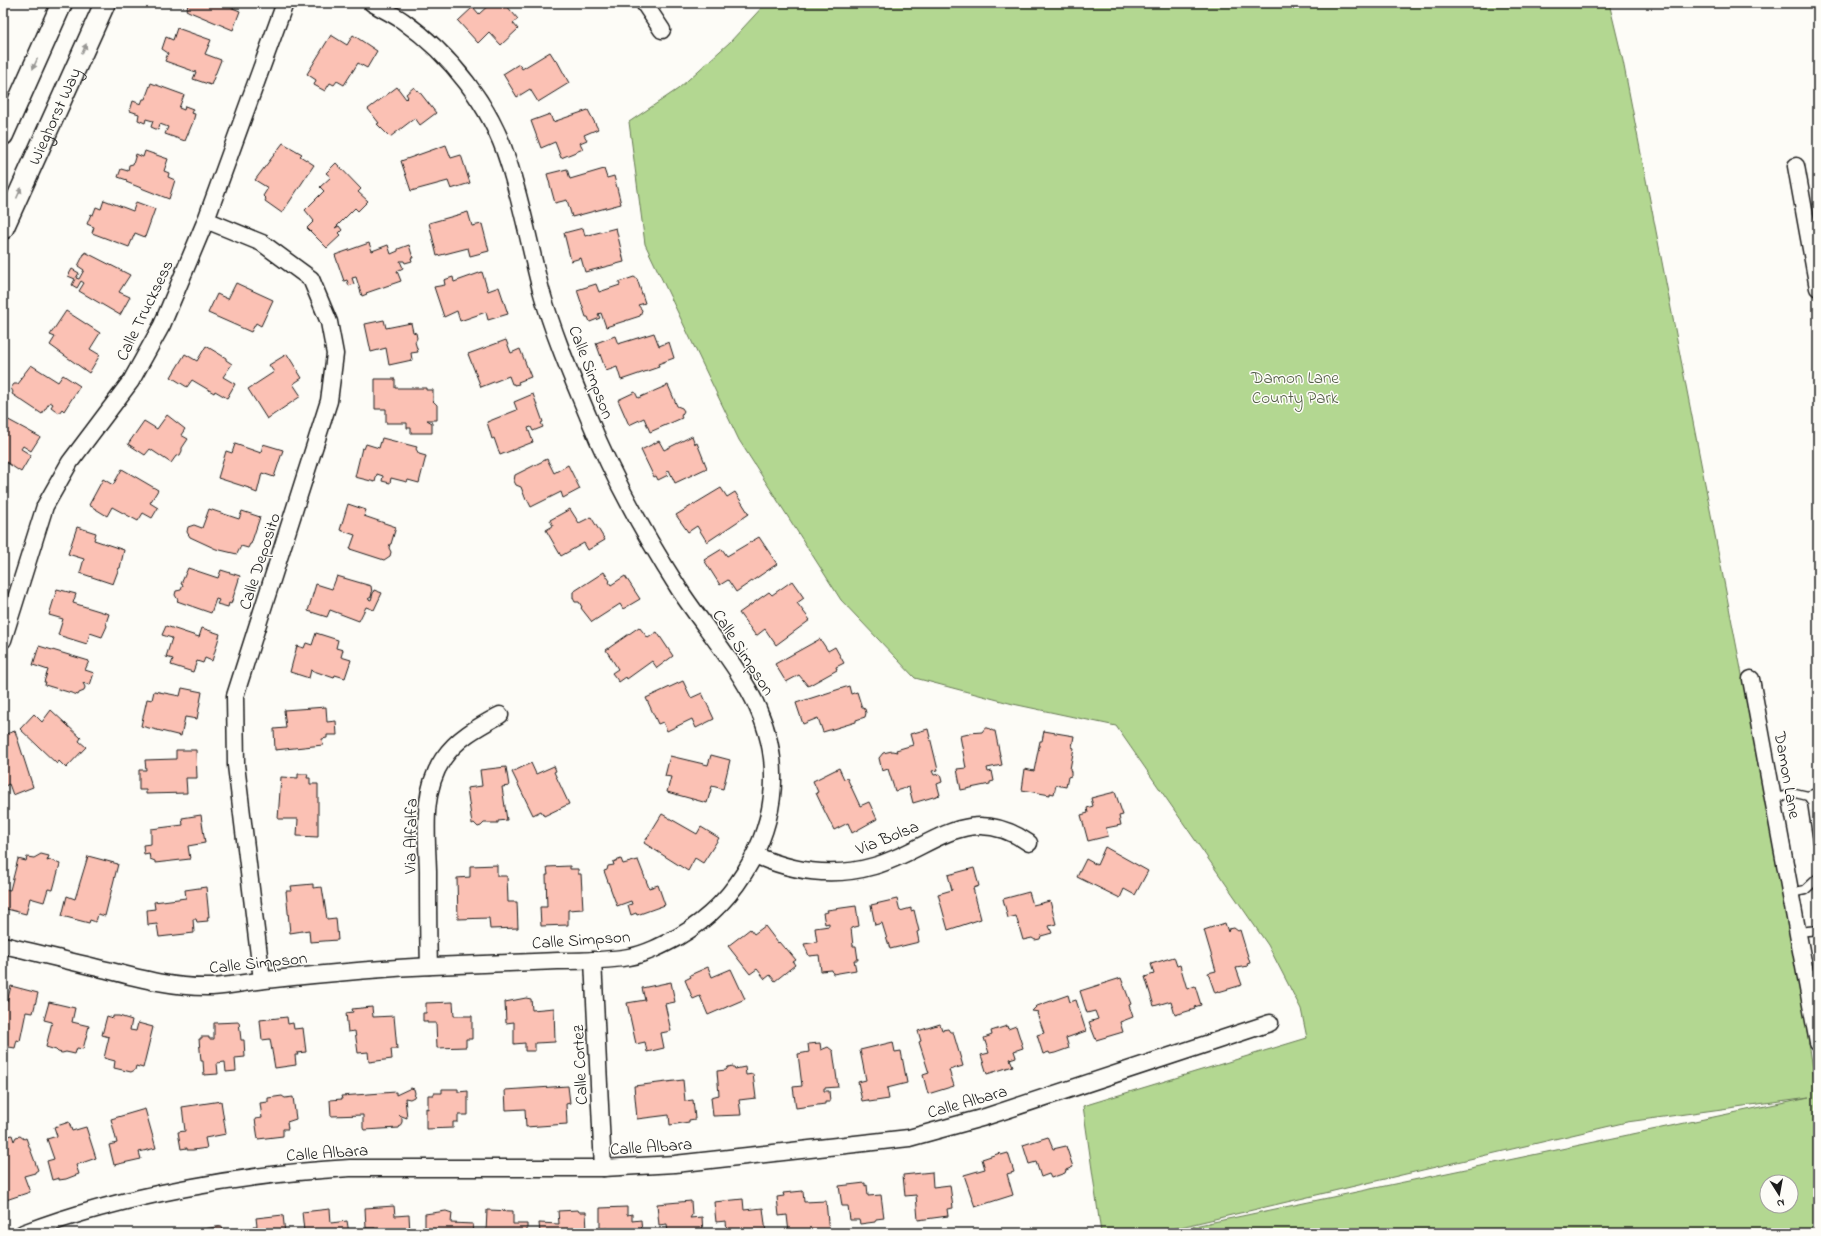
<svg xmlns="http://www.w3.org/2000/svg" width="1821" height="1236" font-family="'Indie Flower',sans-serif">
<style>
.green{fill:#b3d791;stroke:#687a56;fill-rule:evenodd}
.building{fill:#fbc1b4;stroke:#1c1c1c}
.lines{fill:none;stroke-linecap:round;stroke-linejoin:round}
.service-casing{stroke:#1c1c1c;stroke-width:11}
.minor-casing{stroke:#1c1c1c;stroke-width:19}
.tertiary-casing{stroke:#1c1c1c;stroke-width:23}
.service{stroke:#fdfcf7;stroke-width:8}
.minor{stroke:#fdfcf7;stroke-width:16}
.tertiary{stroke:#fdfcf7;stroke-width:20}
.oneway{fill:#989794}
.labels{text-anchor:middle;stroke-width:3;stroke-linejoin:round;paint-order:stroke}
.street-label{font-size:17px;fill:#1c1c1c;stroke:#fdfcf7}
.park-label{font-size:17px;fill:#515d45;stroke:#fdfcf7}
</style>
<rect width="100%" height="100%" fill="#fdfcf7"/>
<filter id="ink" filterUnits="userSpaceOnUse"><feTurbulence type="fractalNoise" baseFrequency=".025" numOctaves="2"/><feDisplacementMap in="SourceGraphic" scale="8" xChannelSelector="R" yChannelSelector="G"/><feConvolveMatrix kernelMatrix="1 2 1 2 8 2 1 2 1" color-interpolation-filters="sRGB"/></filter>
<g filter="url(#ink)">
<path class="green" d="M766,3H1609L1623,61L1791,927L1818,1101V1233H1161L1809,1097L1627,1122L1155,1233H1101L1083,1106L1307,1038L1301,1009L1268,945L1116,726L1013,704L915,678L841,600L739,440L645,244L629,122L678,89L730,42ZM1767,1182H1791V1206H1767Z"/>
<g class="building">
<path d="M189,3H231L230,7L240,11L233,30L190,12L186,10Z"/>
<path d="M491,3H508L506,5L518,19L513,23L518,29L501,45L489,32L478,43L458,21L473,7L479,14Z"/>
<path d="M177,28L211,40L205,54L221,60L211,85L193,79L196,72L165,61L168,53L162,49L166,37L173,40Z"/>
<path d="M331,35L347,45L353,35L377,51L367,68L358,63L344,85L337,81L334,85L330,83L325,91L314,85L316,80L307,74Z"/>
<path d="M550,52L555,60L556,59L569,83L538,102L530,89L517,97L503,74L519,64L522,69Z"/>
<path d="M151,83L184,95L179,108L184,110L185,106L193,109L191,113L195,114L193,122L185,141L165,134L168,127L160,124L158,130L151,127L153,121L146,119L145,123L138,120L139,114L130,111L133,101L141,104L143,99H145Z"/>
<path d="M397,87L406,99L408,97L406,94L414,87L417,91L418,90L436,113L420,125L415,118L390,137L377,124L379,123L368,109Z"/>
<path d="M588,110L598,129L584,135L587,140L580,143L583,149L561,158L555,142L541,148L531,121L550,114L553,122Z"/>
<path d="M283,143L302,154L300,156L314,165L282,213L265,201L266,199L263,196L268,188L255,180Z"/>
<path d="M446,145L451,158L461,155L470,183L451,189L448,181L411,191L401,161Z"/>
<path d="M145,151L168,159L164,171L169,173L168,177L175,180L169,199L126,182L127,180L118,177L121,169L128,171L129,165L133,164L136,154L143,157Z"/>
<path d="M336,163L361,189L358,192L368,201L358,211L355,208L335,228L339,226L342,230L339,233L341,235L327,248L307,228L314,221L305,210L324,191L320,187L331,177L326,173Z"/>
<path d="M567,169L570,179L604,169L607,178L614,176L621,204L572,217L567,200L555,203L547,174Z"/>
<path d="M104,200L133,211L136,202L155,209L145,237L135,233L129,247L92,233L94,227L87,224L91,214L93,215L96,207L101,209Z"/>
<path d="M468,212L472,226L482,224L489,251L470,256L468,248L437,256L429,223Z"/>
<path d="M583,228L585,236L616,228L624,262L585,272L581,258L571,261L564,233Z"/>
<path d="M369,243L372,251L388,245L391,254L398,251V249L409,245L413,258H411L412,261L405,263L404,261H400L403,268L397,271L401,281L366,293L367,294L362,296L356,277L352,278L354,284L349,286L347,280L344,281L335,255Z"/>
<path d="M85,252L130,275L119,292L130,297L120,315L79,291L84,283L81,281L77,288L72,285L75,279L68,276L72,269L79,273L76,278L79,279L84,270L78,266Z"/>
<path d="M482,272L488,291L499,287L508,314L488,320L486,312L460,321L457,311L444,317L434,287L445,285L444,280L453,277L454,282Z"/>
<path d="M634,277L637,279L645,303L638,305L642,310L640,316L606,327L601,313L598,314L600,318L590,322L588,317H586L577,290L596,284L599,292L620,285L619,282Z"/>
<path d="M236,283L273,300L261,326L256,323L251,332L208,313L217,294L228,299Z"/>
<path d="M66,311L100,333L90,349L100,355L89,373L50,345L55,337L50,335Z"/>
<path d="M384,320L386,328L411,323L413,332L416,333L417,338L415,342L418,352L411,353L412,360L389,365L386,348L371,352L365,324Z"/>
<path d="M654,333L659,346L669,342L674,358L658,364L659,367L621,380L617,367L606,371L596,343L615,336L618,344Z"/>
<path d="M506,340L511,353L520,349L531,377L518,382L519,384L514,385V384H512L509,376L481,387L468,354Z"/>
<path d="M206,346L226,358V360L232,364L223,377L235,384L227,398L215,391L214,393L192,380L187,387L171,377L185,354L197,361Z"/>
<path d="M287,354L302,378L293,384L301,396L267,419L248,389L274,372L269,365Z"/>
<path d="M31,365L58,382L63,375L80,386L64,411L62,409L59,413L51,407L53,404L50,402L42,414L12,394L13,392L11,388L14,384H18L21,380L20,379Z"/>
<path d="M375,379H395V388H426V390H433V401L437,405V420H427L432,423V433H411V428H407V423H386V409H375Z"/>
<path d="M668,385L677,406L682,408L684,411L681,416L682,418L650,432L644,418L629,425L618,400L635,392L638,398Z"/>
<path d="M533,394L543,422L541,423L543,427L533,431L531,427L528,428L533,442L500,455L494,438L492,439L487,422L517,410L514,402Z"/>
<path d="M167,415L185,429L181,435L188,439L182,448V451L180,455L176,456L171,463L150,449L145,455L128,444L144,421L157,429Z"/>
<path d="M3,417L40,437L31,451L23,446L21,449L31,455L21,472L3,460Z"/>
<path d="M692,436L695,444L697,443L707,468L675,483L669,470L666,472L668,475L658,480L656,476L654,477L641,450L659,441L664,450Z"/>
<path d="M382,438L417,447L416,449L419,454L426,456L419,483L408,480L407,482L391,478L390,483L382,481L383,476L377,474L375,482L355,477L362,448L364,449L366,444L379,448Z"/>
<path d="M235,444L261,453L263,444L283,450L274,477L262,473L257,493L252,491V489L218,478L226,451L232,453Z"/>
<path d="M547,459L554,473L568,465L580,489L563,498L561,492L531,507L527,499L526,500L521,487L516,485L514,481L515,475Z"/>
<path d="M122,469L158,490L150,503L158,508L152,518L143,513L138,521L112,507L107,516L89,505L103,479L113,485Z"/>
<path d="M721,488L727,497L735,492L749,514L707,542L697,526L688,532L676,515Z"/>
<path d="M3,499L8,501L3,515Z"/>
<path d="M348,504L366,510L364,516L396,527L391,544H390L389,548L391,552L390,556L384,560L350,549L355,535L340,530Z"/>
<path d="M209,509L239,519L242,511L260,517L251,544H250L248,548L241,546L237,554L216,549L190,537L187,532L188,527L194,525L202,528Z"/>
<path d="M570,509L579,523L591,517L605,540L588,550L584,543L561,556L546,530L553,526L550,520Z"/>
<path d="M77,527L96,533L94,540L124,550L120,568H119L113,584L80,573L84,559L68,554Z"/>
<path d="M759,537L777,564L736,592L728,580L720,585L704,560L722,549L727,556Z"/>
<path d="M188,568L218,578L221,570L240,576L231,604L229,603L228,607L217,604L219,600L216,599L211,613L177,601L178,600L175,595L176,591L181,590L183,585L181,584Z"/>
<path d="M604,572L610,581L609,582L611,585L625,576L640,599L623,609L620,604L592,622L581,608L582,607L579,602H575L573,598V592Z"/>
<path d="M337,576L371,586L372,593L371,597L368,599L371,600L374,590L382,593L374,610L366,607L359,621L330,610L327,617L308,611L316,584L332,589Z"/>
<path d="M792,581L804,598L797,603L810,620L776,645L765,629L756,636L739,613L769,592L772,595Z"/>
<path d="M57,589L76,594L73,603L109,614L106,623L107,626L102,637L90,633L87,644L58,635L63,619L49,615Z"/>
<path d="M166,626L199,637L202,628L220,634L212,661L205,658L203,663L197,661L193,672L171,665L173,659L166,657L172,638L162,635Z"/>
<path d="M639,627L648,638L657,632L673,656L657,668L652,661L627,679L626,677L619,682L612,673L618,669L606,650Z"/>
<path d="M316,633L338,640L336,648L343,650L341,657L351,660L345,678L335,675L334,678L311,670L309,678L290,672L297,646L304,648L306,643L312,645Z"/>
<path d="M820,639L828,651L835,647L844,663L836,667L837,670L808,686L799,675L786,682L775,664Z"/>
<path d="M39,646L89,661L85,670L94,673L90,685L83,683L85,687L84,691L79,693L78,695L45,685L46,682H44L48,670L33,665Z"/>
<path d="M683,681L691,698L702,693L714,719L696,728L692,719L667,731L663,722L658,724L646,698Z"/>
<path d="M849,686L851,694L857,692L862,708L865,709L866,713L865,717L856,720V722L823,732L818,718L803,724L796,703Z"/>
<path d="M182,688L202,692L197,719L185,717L181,736L141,726L147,699L152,700L154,691L180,696Z"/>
<path d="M326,707L327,722L336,721L337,735H327V738L322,739L323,745L275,750L274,729L286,728L284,710Z"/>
<path d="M51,710L81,738L79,741L86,747L66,768L59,761L57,764L20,729L34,714L42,722Z"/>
<path d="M985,728H988L993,731H995L1002,765L987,768L988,772L992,771L994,781L990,782V784L961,790L957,769L966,768L960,736L969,734V733L982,732Z"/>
<path d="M928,729L938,770L932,771L934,775L940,774L942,782L937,784L940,795L913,803L909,787L895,791L888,769L882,771L879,758L883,753L892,751L897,752L896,750L913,745L910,734Z"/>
<path d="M15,731L33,787L13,795L9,784L3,787V735Z"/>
<path d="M1044,731L1074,736L1072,747L1074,748L1070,769L1071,772V776L1068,777L1066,787L1056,785L1054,794L1050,793V795L1022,790L1025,769L1034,771L1040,741H1042Z"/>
<path d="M176,750H196L197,778H186L187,793L146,794V790H139V770H146L145,760L176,759Z"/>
<path d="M711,755L730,760L723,789L712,786L707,803L667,792L671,777L665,776L670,756L708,765Z"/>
<path d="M531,763L536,774L554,766L556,771L554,772L569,804L544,816L541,811L533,815L512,772Z"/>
<path d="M506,767L509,786L502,787L507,820L498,821V823H484L481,826L478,827L474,823L472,824L467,788L482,786L480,770Z"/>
<path d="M839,768L844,779L847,778L860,806L869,802L877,819L852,833L848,823L834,830L824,810L816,793L818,792L813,781Z"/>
<path d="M298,774H308L307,778H310V784H318V837L297,836L298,819H278L281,777L298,778Z"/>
<path d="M1115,792L1123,815L1119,816L1121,825L1106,828L1108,836L1088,841L1081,815L1088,813L1087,808L1093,806L1091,798Z"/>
<path d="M662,814L697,834L701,827L719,838L703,863L695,858L688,871L644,843Z"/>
<path d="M201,815L205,843L188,846L190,859L155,863V861L150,859L149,853L144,854L143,845L151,844V829L183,825L182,818Z"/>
<path d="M1105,847L1148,871L1135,895L1124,889L1120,898L1077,877L1086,859L1097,865Z"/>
<path d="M41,854L49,856L47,861L50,860L60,864L53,890L48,889L44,902L30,898L26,914L3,908L4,889L10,890L18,859L26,861L27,857L34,858Z"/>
<path d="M88,856L118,864L105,916L98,914L96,922L90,920L89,923L62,916L67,896L75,899Z"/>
<path d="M621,859L623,864L638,860L649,888L658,885L665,905L637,915L636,913L631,915L628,905L632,904L631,901L617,906L604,871L607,870L608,866L614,865L613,862Z"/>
<path d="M497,865V876H507L508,902H517L518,928L490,929L489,918L458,919L457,878L470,877V866Z"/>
<path d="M570,866V869H578V874H581L583,909L568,910V925L541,926L540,907H547L546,875H548L547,867Z"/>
<path d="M974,868L979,886L973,888L981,919L948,930L938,894L952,890L948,875Z"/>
<path d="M313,884V888L322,887L327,919L336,918L338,940L310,942L309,930L290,933L286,891H292L291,886Z"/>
<path d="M206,887L209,917H207L208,921L197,922L196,919H193L194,933L159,937L157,924L148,925L147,910L155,909L154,902L186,898L185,890Z"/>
<path d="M1029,892L1033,905L1050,901L1056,924L1049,926L1052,933L1041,936L1040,939L1035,940L1032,938L1023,940L1016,916L1008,918L1003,899Z"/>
<path d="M897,899L900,911L911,908V911L914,910L919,931L917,932L919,942L890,949L882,923L875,925L871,905Z"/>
<path d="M856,906L859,926L851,928L853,946H856L858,960H854L856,970L833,974L832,970L821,971L819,955L809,956L804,944L817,942L815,928L829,926V923L825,924L823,913L828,912L827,910Z"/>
<path d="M1225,923L1228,932L1229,929L1234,928L1238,931L1240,930L1250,963L1247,964L1248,966L1236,968L1242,985L1215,993L1208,973L1216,971L1204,930Z"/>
<path d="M765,926L778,943L779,942L785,949L786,948L796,960L793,962L795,965L775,981L770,975L765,979L757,969L750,974L728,946L750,929L754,934Z"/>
<path d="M1174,957L1177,966L1180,965L1187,989L1195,986L1201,1005L1194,1007L1195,1009L1175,1015L1171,1001L1154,1006L1145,977L1154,974L1151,964Z"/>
<path d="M708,967L712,977L731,969L745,999L708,1015L700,996L693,999L685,980L691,977L690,975Z"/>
<path d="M1121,978L1131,1004L1129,1005L1133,1017L1120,1022L1123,1032L1096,1040L1089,1022L1098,1019L1095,1011L1087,1013L1080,991Z"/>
<path d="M671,982L675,1002L665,1004L671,1031L661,1033L664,1048L647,1052L645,1042L636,1044L627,1003L645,1000L642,988Z"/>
<path d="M11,986L38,993L33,1013L26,1012L20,1041L17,1040L15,1048L3,1046V1001L7,1002Z"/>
<path d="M1068,995L1070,1002L1076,1000L1086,1031L1066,1038L1069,1048L1055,1053L1050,1054L1049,1052L1043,1054L1037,1035L1044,1033L1037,1013L1039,1012L1032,1011L1037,1006Z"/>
<path d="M526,998L531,999L532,1010L554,1008L555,1042L535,1043V1051H525V1043L514,1044V1022L506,1023L505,1002Z"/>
<path d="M49,1002L75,1008L72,1022L89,1026L83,1049L77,1048L75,1054L66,1052L62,1053L58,1052L56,1050L46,1047L52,1022L44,1020Z"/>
<path d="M453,1002L454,1016H472V1039H466V1047L437,1048L436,1023H427V1021H423V1013H426V1003Z"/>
<path d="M372,1007L373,1017L394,1016L397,1049H391L392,1059L369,1062L368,1052L358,1053L355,1031L348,1032L346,1013L353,1012L352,1009Z"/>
<path d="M107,1016L113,1018V1016H119L132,1020L130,1030L136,1031L138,1023L153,1027L143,1068L136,1066L135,1070L131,1072L114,1068L115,1061L104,1058L109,1037L102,1035Z"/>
<path d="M287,1017L288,1024L293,1023L294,1029L303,1028L306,1052L297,1053L298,1055H295L296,1065L275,1068L270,1039L262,1040L260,1020Z"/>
<path d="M239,1022L241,1040H244L245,1057L235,1058L236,1071L226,1072L225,1062L217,1063L218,1074L204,1075L203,1061H201L199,1039H201V1037H209V1039H214V1023Z"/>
<path d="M940,1024L942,1030L948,1029L950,1032H953L963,1066L949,1070L954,1086L928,1094L923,1075L929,1073L919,1042L921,1041L918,1031Z"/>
<path d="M1007,1026L1008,1029L1016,1026L1023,1048L1014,1051L1016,1057L1010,1059L1013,1066L987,1074L981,1055L989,1053L984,1038L992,1035L991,1031Z"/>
<path d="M893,1042L895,1052L901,1051L907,1083L887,1088L889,1099L869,1102L868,1100L862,1101L858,1082L866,1080L860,1050Z"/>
<path d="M820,1043L821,1050L828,1047L833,1051L838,1087L824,1088V1091H829L830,1102H825V1104L796,1108L793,1087L802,1086L798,1054L809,1052L808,1044Z"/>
<path d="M733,1066L735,1069L745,1067L746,1075L753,1074L756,1098L739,1100L741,1115L713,1116L711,1097L719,1095L717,1071L726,1070L728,1067Z"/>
<path d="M683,1080L685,1101L693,1100L695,1119L689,1120V1122L670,1125L669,1115L637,1119L634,1086Z"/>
<path d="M568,1086L570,1103L566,1104L567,1124L526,1127L525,1109L506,1110L505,1090Z"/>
<path d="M411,1088L414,1089L415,1093L414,1097L410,1099L405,1098L407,1118L399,1115L402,1118V1122L399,1128L364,1130L363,1128V1115L331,1116L330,1100L342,1099L341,1096L396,1092V1095Z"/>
<path d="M442,1089H458V1092L468,1091V1115H458V1122H453V1128L426,1129V1108L428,1109V1095H434V1093H442Z"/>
<path d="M282,1096L285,1098L293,1097L296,1119L287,1122L288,1129H283V1136L258,1139L255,1119L262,1118L260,1103L268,1102V1098Z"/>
<path d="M221,1101L226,1134L205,1138L207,1148L193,1150H187V1148L181,1149L178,1132L185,1131L182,1107Z"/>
<path d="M145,1109L156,1148L139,1152L141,1159L114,1165L109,1145L117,1143L111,1119Z"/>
<path d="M69,1122L72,1131L86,1127L96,1158L76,1165L79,1174L66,1179L59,1180V1178L52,1180L47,1161L54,1159L47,1139L57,1136L54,1127Z"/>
<path d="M12,1135L14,1141L16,1137L20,1136L24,1139L26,1138L38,1170L35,1172V1173L24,1176L30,1192L3,1201V1138Z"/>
<path d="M1048,1137L1053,1149L1066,1146L1073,1167L1066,1170L1065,1173L1051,1178L1049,1174L1041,1177L1036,1162L1029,1164L1023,1145Z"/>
<path d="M1000,1153L1001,1155L1008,1153L1014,1172L1007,1174L1013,1195L975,1207L964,1175L985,1169L982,1159Z"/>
<path d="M932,1172L933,1187L950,1185L953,1208L947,1209L948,1216L918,1220L916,1195L905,1196L903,1175Z"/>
<path d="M865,1183V1186L867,1185L868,1196L881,1195L884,1218L876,1219L875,1222L860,1224L859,1220H850L848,1206H842L839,1186Z"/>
<path d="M803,1191L804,1202L826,1201L829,1233H789L787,1215L779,1216L777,1197L784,1196L783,1193Z"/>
<path d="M743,1199L744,1210L763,1208L766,1233H727L726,1221L716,1222L714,1202Z"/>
<path d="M691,1201L692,1215L690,1218L702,1217L703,1233H668L667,1224L659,1225L657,1204Z"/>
<path d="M394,1206L395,1216L409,1215L410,1233H375V1228H366L365,1208Z"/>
<path d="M627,1207V1215L632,1214V1221L641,1220L642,1233H608V1228L600,1229V1208Z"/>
<path d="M330,1209L331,1223L347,1221L349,1233H312V1230L304,1231L302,1212Z"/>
<path d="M487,1210L513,1211V1224H527V1233H486Z"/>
<path d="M578,1210L579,1212H586L587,1231H578V1233H540L539,1223L559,1224L558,1211Z"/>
<path d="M446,1211L452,1213L451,1223L473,1224L472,1233H425V1214Z"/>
<path d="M283,1215L285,1233H244L253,1232V1226H257L256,1218Z"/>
<path d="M222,1226L223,1233H196L197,1230Z"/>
</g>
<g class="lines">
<g class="service-casing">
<g id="service">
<path d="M1808,796L1818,792"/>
<path d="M1773,799L1795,793L1808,796L1812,802L1818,842"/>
<path d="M1791,893L1805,890L1818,878"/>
<path d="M1798,932L1818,930"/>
</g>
</g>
<g class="minor-casing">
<g id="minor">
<path d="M644,3L662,30"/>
<path d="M1796,166L1818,288"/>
<path d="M206,220L262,243L311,279L329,322L335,354L329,401L235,696L236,765L262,980"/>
<path d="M3,640L45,506L70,462L131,381L162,325L206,220L285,3"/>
<path d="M1751,679L1818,1043"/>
<path d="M755,855C793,872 833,878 874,866C931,850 967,800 1029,843"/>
<path d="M3,945C38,953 72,962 107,970C141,979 176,988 212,987C229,986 247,982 265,980C321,974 377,968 433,966C475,964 516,963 558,961C581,961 606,961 629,957C646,954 663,945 678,937C740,901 780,830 772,758C764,691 714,643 679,589C644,534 612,476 588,416C571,375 553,333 541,290C530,248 522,203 508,161C491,106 450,54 403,21C393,14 382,9 372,3"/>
<path d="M593,960L603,1168"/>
<path d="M429,966C428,934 428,903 428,871C427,834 421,792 443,759C457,738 478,727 500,715"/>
<path d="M23,1233C122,1195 244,1174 350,1168H603L675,1164L909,1138L985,1117L1270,1023"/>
</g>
</g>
<g class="tertiary-casing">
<g id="tertiary">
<path d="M3,135L62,3"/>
<path id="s1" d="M3,229L105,3"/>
</g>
</g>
<use href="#service" class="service"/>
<use href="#minor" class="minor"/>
<use href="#tertiary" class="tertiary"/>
</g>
<defs><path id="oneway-solid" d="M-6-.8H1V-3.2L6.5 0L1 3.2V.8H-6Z"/></defs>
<g class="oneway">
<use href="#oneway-solid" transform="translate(84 49) rotate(-66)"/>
<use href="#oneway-solid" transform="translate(35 64) rotate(114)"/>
<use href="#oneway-solid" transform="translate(19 193) rotate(-66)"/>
</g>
</g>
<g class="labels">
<g class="street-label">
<text dy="6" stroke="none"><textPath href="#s1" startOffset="124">Wieghorst Way</textPath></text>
<text transform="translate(144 310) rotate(-64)" y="6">Calle Trucksess</text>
<text transform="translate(592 372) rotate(69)" y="6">Calle Simpson</text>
<text transform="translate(259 561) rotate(-72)" y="6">Calle Deposito</text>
<text transform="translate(744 652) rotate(57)" y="6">Calle Simpson</text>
<text transform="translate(1788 775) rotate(80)" y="6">Damon Lane</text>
<text transform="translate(410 836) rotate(-89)" y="6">Via Alfalfa</text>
<text transform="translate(887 837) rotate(-22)" y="6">Via Bolsa</text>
<text transform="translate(581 939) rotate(-4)" y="6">Calle Simpson</text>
<text transform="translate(258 962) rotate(-6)" y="6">Calle Simpson</text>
<text transform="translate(579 1065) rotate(-93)" y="6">Calle Cortez</text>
<text transform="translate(967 1101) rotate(-16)" y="6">Calle Albara</text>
<text transform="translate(651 1146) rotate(-4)" y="6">Calle Albara</text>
<text transform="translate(327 1152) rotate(-4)" y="6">Calle Albara</text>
</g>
<g class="park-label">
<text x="1295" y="383">Damon Lane<tspan x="1295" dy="20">County Park</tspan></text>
</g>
</g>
<rect width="1821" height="1236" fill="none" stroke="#fdfcf7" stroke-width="16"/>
<rect x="8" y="8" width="1805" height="1220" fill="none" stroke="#1c1c1c" stroke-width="1.5" filter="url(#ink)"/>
<g transform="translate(1779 1194) rotate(169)"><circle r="19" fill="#fdfcf7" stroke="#a3a29f"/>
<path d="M0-3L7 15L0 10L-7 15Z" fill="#1c1c1c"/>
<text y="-6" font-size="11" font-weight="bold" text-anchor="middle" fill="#1c1c1c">N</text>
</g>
</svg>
